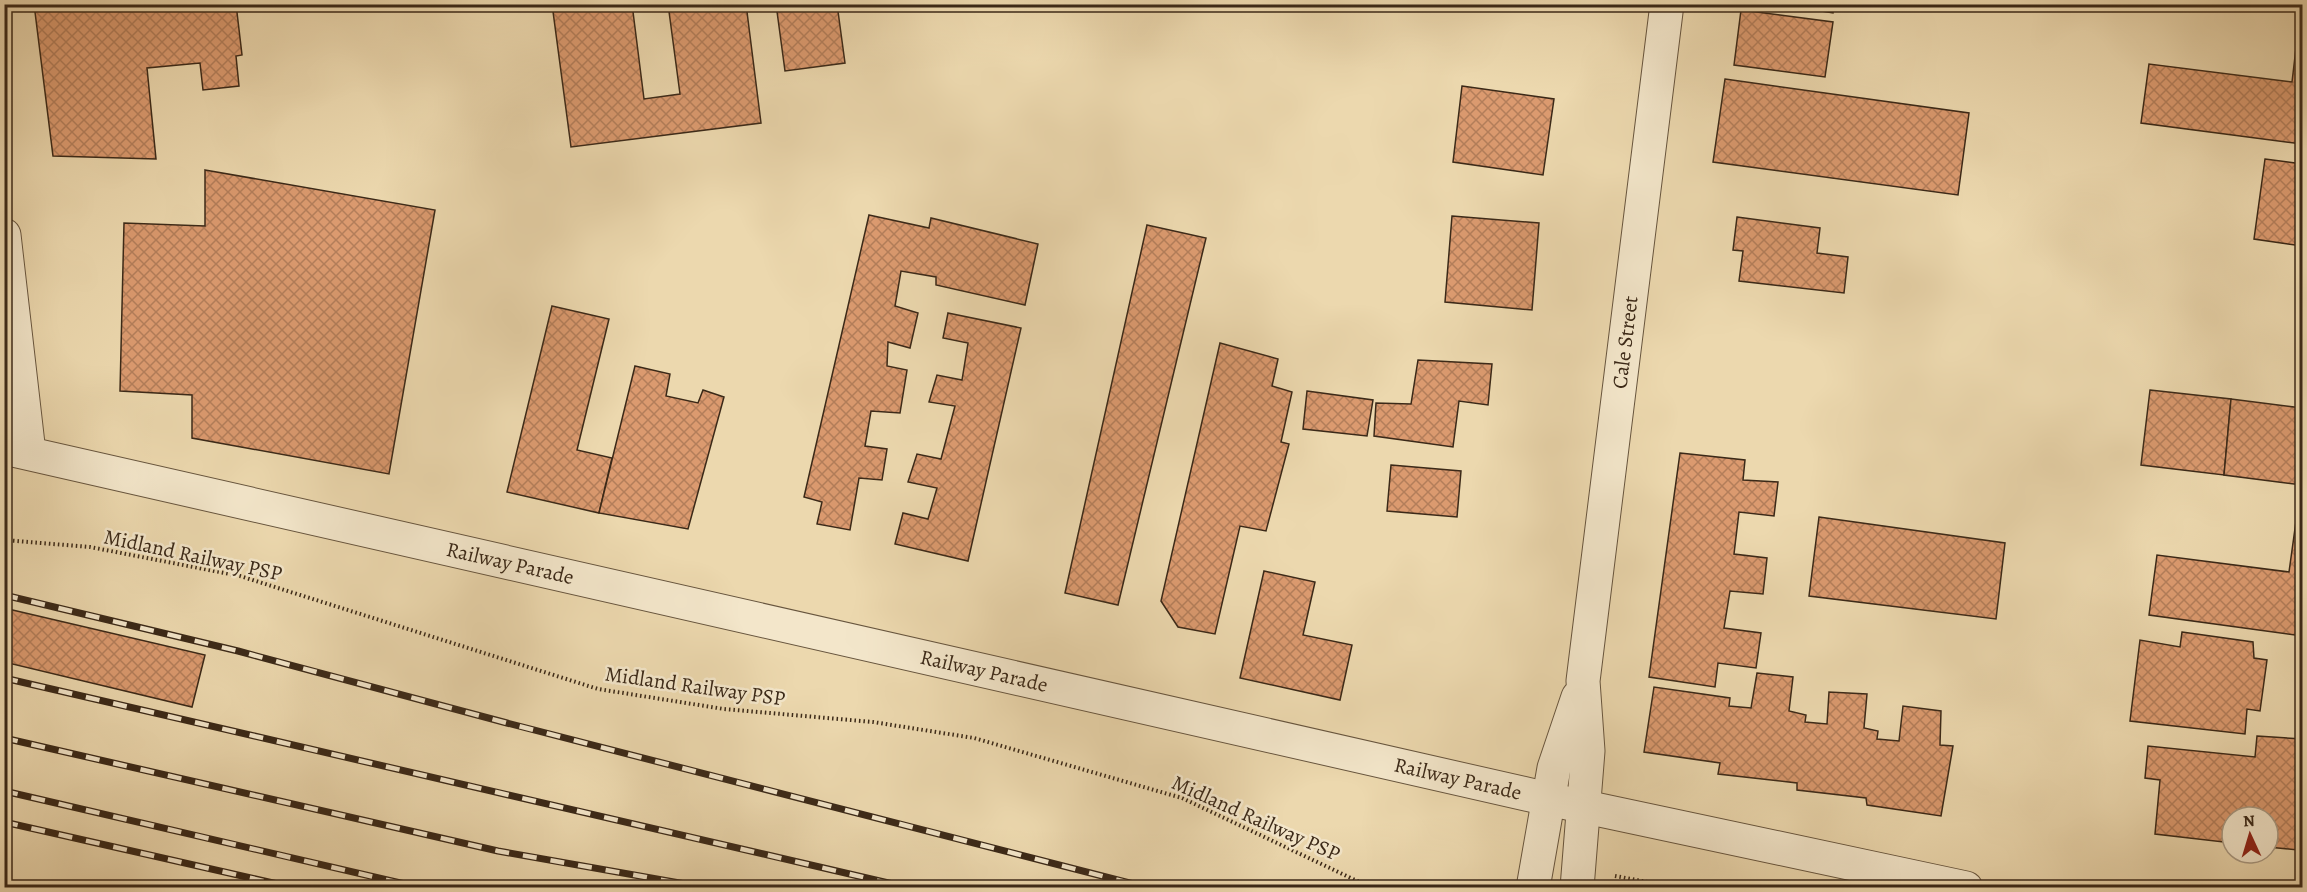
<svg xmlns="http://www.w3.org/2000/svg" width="2307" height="892" font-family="Alegreya,serif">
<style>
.building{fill:url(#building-cross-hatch);stroke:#3b2918;stroke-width:1.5}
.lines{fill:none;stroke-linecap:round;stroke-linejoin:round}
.minor-casing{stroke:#67553e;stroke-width:35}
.path{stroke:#3b2918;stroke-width:4;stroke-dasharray:1.5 3;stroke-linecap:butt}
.minor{stroke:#f3e6ca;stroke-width:33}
.rail-casing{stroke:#3b2918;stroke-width:7}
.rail{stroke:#f3e6ca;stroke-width:4.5;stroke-dasharray:14;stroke-linecap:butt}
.labels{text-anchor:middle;stroke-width:5;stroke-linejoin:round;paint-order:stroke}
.street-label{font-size:21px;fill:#3b2918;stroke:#f3e6ca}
</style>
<defs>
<pattern id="building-cross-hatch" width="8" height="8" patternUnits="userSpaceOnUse" patternTransform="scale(1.5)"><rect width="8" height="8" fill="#db9a6f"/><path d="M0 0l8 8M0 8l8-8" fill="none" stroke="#b37e5a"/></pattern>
</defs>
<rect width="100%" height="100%" fill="#ecd8ae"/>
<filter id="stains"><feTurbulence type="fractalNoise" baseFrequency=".00333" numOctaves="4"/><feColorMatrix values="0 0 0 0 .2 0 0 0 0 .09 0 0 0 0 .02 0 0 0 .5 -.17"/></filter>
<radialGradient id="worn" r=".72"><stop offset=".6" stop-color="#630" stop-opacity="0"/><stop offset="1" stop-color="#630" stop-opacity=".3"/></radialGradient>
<g class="building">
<path d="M34,4H236L242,55L236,56L239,86L203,90L200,63L147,68L156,159L53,156Z"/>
<path d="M552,4H632L644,99L680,94L668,4H746L761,123L571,147Z"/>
<path d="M776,4H837L845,63L785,71Z"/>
<path d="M1778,4H1834L1833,13Z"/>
<path d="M1741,10L1833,22L1825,77L1734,65Z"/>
<path d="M2296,48H2302V144L2141,123L2149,64L2292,82Z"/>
<path d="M1725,79L1969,113L1958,195L1713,162Z"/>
<path d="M1462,86L1554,99L1543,175L1453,162Z"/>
<path d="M2265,159L2302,164V246L2254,239Z"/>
<path d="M205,170L435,210L389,474L192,438V395L120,391L124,223L205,226Z"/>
<path d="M869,215L929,228L931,218L1038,244L1025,305L936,285V277L901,271L895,306L918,313L910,348L888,342L887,366L907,370L900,413L871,411L865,446L887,449L882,480L859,478L850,530L817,524L822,502L804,497Z"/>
<path d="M1452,216L1539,223L1532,310L1445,302Z"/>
<path d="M1737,217L1820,228L1817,253L1848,257L1844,293L1739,281L1743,251L1733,250Z"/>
<path d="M1147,225L1206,238L1118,605L1065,593Z"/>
<path d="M552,306L609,319L577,450L612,458L599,513L507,492Z"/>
<path d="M948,313L1021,328L968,561L895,544L903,513L928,519L937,488L908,482L917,454L941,459L955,406L929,402L937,375L962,380L968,343L943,338Z"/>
<path d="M1220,343L1278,359L1272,386L1292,392L1281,442L1289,444L1266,531L1240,526L1215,634L1178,627L1161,601Z"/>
<path d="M1418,360L1492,364L1488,405L1459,401L1453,447L1374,436L1376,403L1411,404Z"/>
<path d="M635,366L670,374L666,396L698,403L703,390L724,397L688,529L599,513Z"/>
<path d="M2150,390L2231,399L2224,475L2141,465Z"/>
<path d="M1307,391L1373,400L1367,436L1303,429Z"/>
<path d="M2231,399L2302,408V485L2224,475Z"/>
<path d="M1680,453L1745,460L1743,480L1778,482L1774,516L1739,512L1734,554L1767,558L1763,594L1730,591L1724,628L1761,633L1756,668L1718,663L1715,687L1649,677Z"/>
<path d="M1391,465L1461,471L1457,517L1387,511Z"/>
<path d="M2297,514H2302V636L2149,615L2157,555L2289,572Z"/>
<path d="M1819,517L2005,543L1996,619L1809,596Z"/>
<path d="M1264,571L1315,582L1303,635L1352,645L1340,700L1240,678Z"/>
<path d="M4,608L205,655L192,707L4,662Z"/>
<path d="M2182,632L2253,642L2254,658L2267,660L2260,711L2247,709L2245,734L2130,721L2140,640L2180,647Z"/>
<path d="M1757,673L1793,677L1789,711L1806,715L1805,722L1827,724L1829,692L1867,694L1864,728L1878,731L1877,739L1899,741L1903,706L1941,711L1940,745L1953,746L1941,816L1867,805L1866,798L1797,790V783L1718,774L1720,763L1644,752L1654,687L1730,698L1729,706L1751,708Z"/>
<path d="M2257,736L2302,739V824H2300L2298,850L2268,847V817H2232V843L2155,834L2160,780L2145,778L2148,746L2255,757Z"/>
</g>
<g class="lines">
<g class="minor-casing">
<g id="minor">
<path d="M4,235L29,453"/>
<path id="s1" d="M4,448L1548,799L1966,888"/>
<path d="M1533,888L1554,768L1578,697"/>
<path id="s2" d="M1577,888L1588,751L1583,681L1667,4"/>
</g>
</g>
<g class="path">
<path d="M4,540L90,547L240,576L598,689L724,709L873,722L974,738L1182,798L1372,888"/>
<path d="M1615,876L1680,888"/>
</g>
<use href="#minor" class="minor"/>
<g class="rail-casing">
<g id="rail">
<path d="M4,595L238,651L507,723L1149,888"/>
<path d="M4,678L910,888"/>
<path d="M4,738L498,851L708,888"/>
<path d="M4,791L422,888"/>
<path d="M4,822L295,888"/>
</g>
</g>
<use href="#rail" class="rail"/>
</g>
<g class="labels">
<g class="street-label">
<text dy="7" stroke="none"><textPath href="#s2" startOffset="549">Cale Street</textPath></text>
<text transform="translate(193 555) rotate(12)" y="7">Midland Railway PSP</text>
<text dy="7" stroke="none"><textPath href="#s1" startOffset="519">Railway Parade</textPath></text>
<text dy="7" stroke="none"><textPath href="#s1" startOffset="1005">Railway Parade</textPath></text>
<text transform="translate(695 686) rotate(8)" y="7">Midland Railway PSP</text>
<text dy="7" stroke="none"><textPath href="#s1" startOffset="1491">Railway Parade</textPath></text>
<text transform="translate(1256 818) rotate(24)" y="7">Midland Railway PSP</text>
</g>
</g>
<rect width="2307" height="892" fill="none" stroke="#ecd8ae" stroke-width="24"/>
<rect x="6" y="6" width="2295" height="880" fill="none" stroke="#3b2918" stroke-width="3"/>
<rect x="12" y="12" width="2283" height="868" fill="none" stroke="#3b2918" stroke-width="1.5"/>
<g transform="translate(2250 835) rotate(356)"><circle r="28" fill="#f3e6ca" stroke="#a99a83" stroke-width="1.5"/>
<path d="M0-4.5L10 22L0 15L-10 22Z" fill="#8f2418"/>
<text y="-9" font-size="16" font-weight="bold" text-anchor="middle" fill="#3b2918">N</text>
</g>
<rect width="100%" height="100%" filter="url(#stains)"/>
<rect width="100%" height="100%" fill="url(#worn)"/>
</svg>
